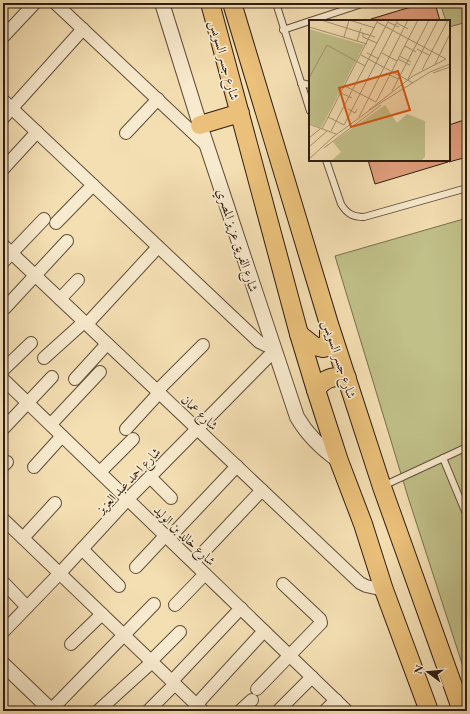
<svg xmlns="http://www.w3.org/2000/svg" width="470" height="714" font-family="'EB Garamond',Amiri,serif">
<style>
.green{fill:#c1c089;stroke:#786e4e}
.building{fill:#e09d7b;stroke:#2e1d12}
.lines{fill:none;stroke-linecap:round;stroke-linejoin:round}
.service-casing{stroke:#604e3a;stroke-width:8}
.minor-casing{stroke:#604e3a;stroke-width:14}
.tertiary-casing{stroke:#604e3a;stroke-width:16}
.primary-casing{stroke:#2e1d12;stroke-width:20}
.service{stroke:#f8eace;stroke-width:6}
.minor{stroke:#f8eace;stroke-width:12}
.tertiary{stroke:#f8eace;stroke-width:14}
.primary{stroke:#eac07a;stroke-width:18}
.labels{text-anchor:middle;stroke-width:3.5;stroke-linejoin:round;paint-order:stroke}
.street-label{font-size:13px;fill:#2e1d12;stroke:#f8eace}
.inset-road{fill:none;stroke:#a59173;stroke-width:1}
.view{fill:#d5530d;fill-opacity:0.15;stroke:#d5530d;stroke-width:2}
.inset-edge{fill:none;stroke:#2e1d12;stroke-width:2}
</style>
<rect width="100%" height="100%" fill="#f4dfb3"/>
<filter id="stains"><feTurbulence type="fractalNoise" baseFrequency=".005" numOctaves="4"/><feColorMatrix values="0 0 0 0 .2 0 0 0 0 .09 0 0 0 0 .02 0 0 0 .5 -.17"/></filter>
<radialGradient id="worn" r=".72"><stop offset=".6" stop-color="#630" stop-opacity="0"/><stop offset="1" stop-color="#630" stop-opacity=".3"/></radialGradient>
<g class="green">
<path d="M440,3H462L467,14V22L449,27V21H446Z"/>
<path d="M467,218V679L408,497L335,256Z"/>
</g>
<g class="building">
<path d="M424,3H435L440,21H372L371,19Z"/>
<path d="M467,119V157L449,162V125Z"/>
<path d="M368,160H448V162L375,184Z"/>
</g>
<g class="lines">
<g class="service-casing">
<g id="service">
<path d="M276,3L310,111"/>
<path d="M310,21L365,3"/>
<path d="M283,30L310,21"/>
<path d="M301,83L310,85"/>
<path d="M326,160L341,204C347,214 353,217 364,217L467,188"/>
<path d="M443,458L467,516"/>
<path d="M383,486L467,447"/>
</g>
</g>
<g class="minor-casing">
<g id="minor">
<path d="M55,3L207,146"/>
<path d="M3,37L35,3"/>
<path d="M3,100L259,342L265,345L273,346"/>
<path d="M3,118L83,29"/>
<path d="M126,133L158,99"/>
<path d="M3,169L37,132"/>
<path d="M56,223L93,185"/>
<path d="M3,245L360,583L366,586L384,590"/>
<path d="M3,262L44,219"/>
<path d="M60,299L78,280"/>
<path d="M5,308L67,241"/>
<path d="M87,324L158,247"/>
<path d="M44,358L84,322"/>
<path d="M3,370L31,343"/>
<path d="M3,379L347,711"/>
<path d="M75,379L107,344"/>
<path d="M157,391L203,345"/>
<path d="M51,424L100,372"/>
<path d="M3,429L52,377"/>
<path d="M126,429L159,393"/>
<path d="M3,466L7,462"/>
<path d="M34,467L62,436"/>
<path d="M100,472L133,439"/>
<path d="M150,477L171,498"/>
<path d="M3,519L203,711"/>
<path d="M23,538L55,503"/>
<path d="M169,538L237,466"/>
<path d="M82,549L119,586"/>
<path d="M194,562L262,490"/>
<path d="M136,567L166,535"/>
<path d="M3,582L27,607"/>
<path d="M175,605L205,574"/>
<path d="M3,632L60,573L128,499L275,350"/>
<path d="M71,644L102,614"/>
<path d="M151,661L180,632"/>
<path d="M172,681L241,608"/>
<path d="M257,689L321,623L320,619L283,584"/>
<path d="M197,704L264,631"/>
<path d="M51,710L154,604"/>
<path d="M98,711L152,662"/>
<path d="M148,711L175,684"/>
<path d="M240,711L252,700"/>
<path d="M278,711L312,677"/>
<path d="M325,711L336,700"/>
</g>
</g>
<g class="tertiary-casing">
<g id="tertiary">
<path d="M162,3L200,125L297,417C308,436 322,449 339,461"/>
<path d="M3,664L52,711"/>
</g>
</g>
<g class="primary-casing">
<g id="primary">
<path d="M210,3L299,334L316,390L339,461L363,524L384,590L429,711"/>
<path d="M232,3L329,324L382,487L462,711"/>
<path d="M200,125L240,113"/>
<path d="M299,334L314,346L323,348L327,347L329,340V327"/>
<path d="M316,390C323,379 333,375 347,378"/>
</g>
</g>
<use href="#service" class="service"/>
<use href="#minor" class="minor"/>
<use href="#tertiary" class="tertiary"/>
<use href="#primary" class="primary"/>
</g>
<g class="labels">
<g class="street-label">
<text transform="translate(225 60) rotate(75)" y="5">شارع جسر السويس</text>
<text transform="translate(238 240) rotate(72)" y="5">شارع الفريق عزيز المصري</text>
<text transform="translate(340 359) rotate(72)" y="5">شارع جسر السويس</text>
<text transform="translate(200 412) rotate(43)" y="5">شارع عمان</text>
<text transform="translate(128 480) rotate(-46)" y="5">شارع احمد عبد العزيز</text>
<text transform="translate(185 535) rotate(44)" y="5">شارع خالد بن الوليد</text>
</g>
</g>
<g transform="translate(309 20)">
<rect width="141" height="141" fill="#f4dfb3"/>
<path d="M0,9L55,25L12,108L0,103ZM76,85L88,103L98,94L116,101V137L112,141H22L32,132L24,122Z" fill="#c1c089"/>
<path class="inset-road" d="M12,0L66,17M40,0L66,8M68,2L137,39M79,2L90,7M88,3L99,9M0,7L58,24M54,13V17L68,23M35,17L40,0M48,21L52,8M96,26L107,32M108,29L120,35M58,33L70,39M73,33L88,41M52,35L104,63M90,36L102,42M89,39L101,45M126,44L141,14M113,50L139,0M77,53L89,59M124,53L141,47M0,58L18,25L56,46M99,59L129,0M36,66L67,82M83,71L120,0M32,73L43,78M67,82L109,0M39,89L46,93L48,89M60,90L104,56L137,39M19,97L35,105M50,97L99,0M0,104L27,114M35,105L89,0M13,109L69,0M22,111L80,0M0,118L11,109M0,127L18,111M15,128L72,85M0,139L24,117L65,87L121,52L141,44"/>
<path class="view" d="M89,51L101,90L42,107L30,68Z"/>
<rect width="141" height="141" class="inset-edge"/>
</g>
<rect width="470" height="714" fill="none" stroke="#f4dfb3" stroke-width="16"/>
<rect x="4" y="4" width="462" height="706" fill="none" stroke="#2e1d12" stroke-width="2"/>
<rect x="8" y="8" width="454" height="698" fill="none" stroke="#2e1d12"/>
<g transform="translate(428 672) rotate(286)" stroke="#f8eace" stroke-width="3" paint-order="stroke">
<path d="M0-3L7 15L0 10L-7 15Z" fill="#2e1d12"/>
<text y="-6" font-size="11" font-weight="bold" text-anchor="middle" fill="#2e1d12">N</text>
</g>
<rect width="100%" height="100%" filter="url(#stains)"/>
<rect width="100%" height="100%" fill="url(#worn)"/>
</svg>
